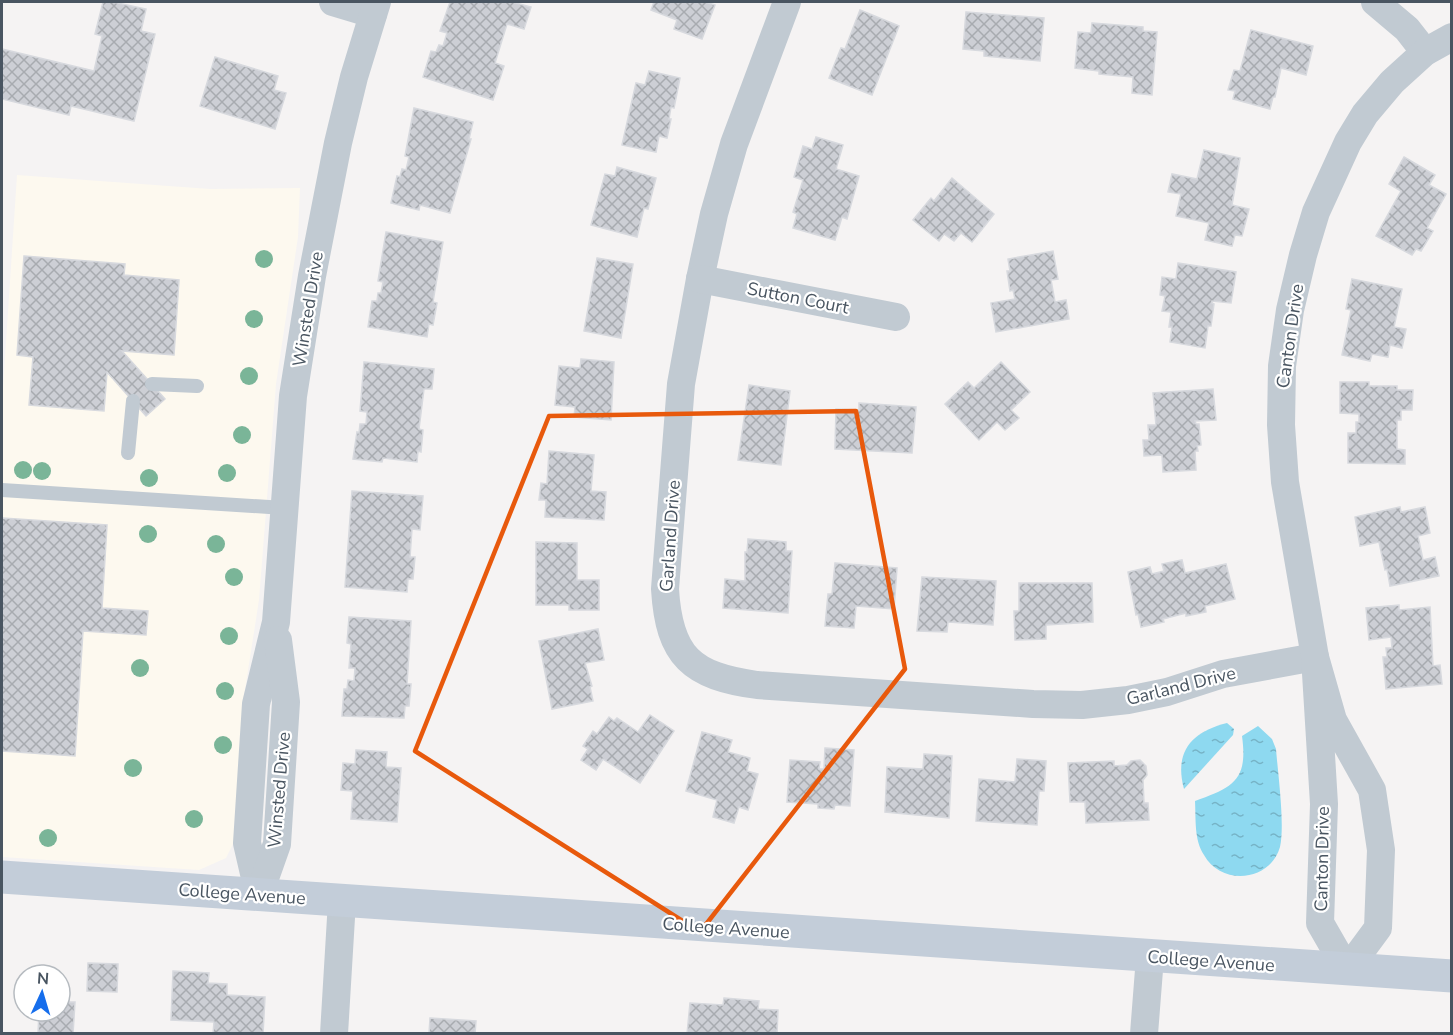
<svg xmlns="http://www.w3.org/2000/svg" width="1453" height="1035" font-family="'Nunito Sans',sans-serif">
<style>
.commercial{fill:#fdf9ef}
.water{fill:url(#water-ripples)}
.building{fill:url(#building-cross-hatch);stroke:#d7d9de;stroke-width:1.5}
.lines{fill:none;stroke-linecap:round;stroke-linejoin:round}
.service{stroke:#c1cad2;stroke-width:14}
.minor{stroke:#c1cad2;stroke-width:28}
.secondary{stroke:#c3cdd9;stroke-width:33}
.tree{fill:#7ab598}
.marked{fill:none;stroke:#e8590c;stroke-width:4.5;stroke-linejoin:round}
.labels{text-anchor:middle;stroke-width:4.5;stroke-linejoin:round;paint-order:stroke}
.street-label{font-size:18px;fill:#495561;stroke:#fff}
</style>
<defs>
<pattern id="water-ripples" width="26" height="14" patternUnits="userSpaceOnUse" patternTransform="scale(1.5)"><rect width="26" height="14" fill="#8ed9f0"/><path d="M2 4q2-2 4 0t4 0M15 11q2-2 4 0t4 0" fill="none" stroke="#76b3c6"/></pattern>
<pattern id="building-cross-hatch" width="8" height="8" patternUnits="userSpaceOnUse" patternTransform="scale(1.5)"><rect width="8" height="8" fill="#cdcfd5"/><path d="M0 0l8 8M0 8l8-8" fill="none" stroke="#a8abb0"/></pattern>
</defs>
<rect width="100%" height="100%" fill="#f5f3f3"/>
<path class="commercial" d="M17,175L210,189L300,188L298,237L276,384L259,600L244,696L235,840L226,858L199,870L2,857V403Z"/>
<g class="water">
<path d="M1227,723L1234,729L1233,735L1184,789C1174,752 1191,732 1227,723Z"/>
<path d="M1258,726L1272,739L1276,749C1278,774 1285,825 1280,847C1270,882 1221,886 1204,855C1194,840 1196,819 1195,801C1234,787 1248,780 1242,736Z"/>
</g>
<g class="building">
<path d="M103,2H113L146,9L141,31L155,34L134,121L71,106L69,115L2,99V49L94,71L102,36L95,34Z"/>
<path d="M450,2H512L531,7L524,29L507,24L495,63L504,66L493,100L423,77L431,51L436,52L439,45L443,46L447,33L440,31Z"/>
<path d="M654,2H705L715,5L702,39L674,29L677,20L651,10Z"/>
<path d="M860,10L899,26L872,95L829,78L841,48L845,49Z"/>
<path d="M966,12L1044,18L1040,61L984,56V51L963,49Z"/>
<path d="M1092,23L1143,27V31L1157,32L1152,95L1132,93L1133,77L1099,74V71L1075,68L1078,32L1091,33Z"/>
<path d="M1251,30L1313,46L1306,75L1281,68L1275,97H1273L1270,109L1233,99L1235,91L1228,90L1234,70L1240,71Z"/>
<path d="M215,57L278,76L274,90L286,93L275,129L200,106Z"/>
<path d="M649,71L680,78L674,108L671,107L669,119H671L667,138L659,136L656,152L622,145L636,83L645,85Z"/>
<path d="M414,108L473,122L469,139H471L450,213L420,205L419,210L391,203L397,176L400,177L402,169L406,170L409,157L405,156Z"/>
<path d="M816,137L843,145L836,169L859,176L847,219L842,217L835,240L793,228L797,214L793,212L803,180L794,177L803,146L812,149Z"/>
<path d="M1204,150L1240,158L1232,205L1249,209L1242,236L1235,235L1232,246L1205,240L1209,223L1176,216L1181,194L1168,192L1172,174L1197,179Z"/>
<path d="M1404,157L1435,175L1429,185L1446,194L1427,228L1433,231L1421,251L1416,249L1412,255L1376,236L1401,191L1389,184Z"/>
<path d="M617,167L656,178L648,209L644,208L637,237L591,225L605,174L615,176Z"/>
<path d="M952,178L994,214L972,242L961,233L954,241L944,234L939,241L913,220L931,198L934,201Z"/>
<path d="M386,232L443,242L433,302L437,303L433,325L429,324L427,337L368,327L372,301H377L378,293H381L383,282L378,281Z"/>
<path d="M1053,251L1058,279L1051,280L1055,302L1066,300L1069,319L996,332L991,303L1015,299L1013,290L1010,291L1007,271H1010L1008,259Z"/>
<path d="M24,256L125,264L124,275L179,280L174,355L122,351L165,399L146,416L107,372L104,411L29,405L33,357L17,355Z"/>
<path d="M597,258L633,264L621,338L584,331Z"/>
<path d="M1178,263L1236,272L1231,303L1212,301V303L1214,304L1211,326H1208L1205,348L1170,342L1172,327H1169L1171,312L1162,311L1165,296L1160,295L1162,277L1176,279Z"/>
<path d="M1352,279L1402,289L1394,327L1406,329L1402,348L1390,345L1388,357L1372,354L1370,361L1342,355L1351,310L1346,309Z"/>
<path d="M581,359L614,362L611,420L574,417L575,407L555,405L559,366L580,368Z"/>
<path d="M364,362L434,369L432,389H424L419,429L423,430L421,452L418,451L417,462L383,458L382,462L353,459L357,432L359,433L360,424H366L367,412L360,411Z"/>
<path d="M1001,362L1030,392L1011,410L1019,418L1005,430L997,422L979,440L945,404L968,382L974,388Z"/>
<path d="M1340,382H1369V386H1397V390H1413L1412,410H1401V420H1397V449L1405,450V464L1348,463V433H1356V422H1359V414L1340,413Z"/>
<path d="M749,385L790,391L781,465L738,460Z"/>
<path d="M1213,389L1216,420L1195,421L1196,424H1199L1201,445L1197,446L1198,451H1195L1196,470L1163,472L1162,455L1144,456L1143,440H1149L1148,425H1156L1153,393Z"/>
<path d="M859,403L916,407L912,453L835,449L836,409L859,410Z"/>
<path d="M549,451L594,455L591,491L606,492L604,520L545,517L546,500H539L541,483L547,484Z"/>
<path d="M352,491L423,496L420,530L412,529L410,557H415L413,579H408L407,592L345,587Z"/>
<path d="M1400,507L1401,512L1425,507L1430,533L1418,536L1423,560L1435,557L1439,576L1390,586L1387,569L1385,570L1379,542L1360,546L1355,517Z"/>
<path d="M2,518L107,525L102,608L148,611L146,635L83,631L75,756L2,751Z"/>
<path d="M748,539L786,542V551H792L788,613L723,608L725,579L745,581V552H747Z"/>
<path d="M536,542L577,543V580H599V610H569V605H536Z"/>
<path d="M1182,560L1185,573L1226,564L1235,599L1205,606L1206,612L1186,616V613L1163,619L1164,622L1141,627L1138,614L1136,615L1128,572L1150,567L1152,574L1164,571L1162,564Z"/>
<path d="M835,563L897,568L894,609L856,606L854,628L825,626L828,594H832Z"/>
<path d="M922,577L996,581L993,625L948,622L947,632L917,631Z"/>
<path d="M1019,583H1092L1093,622L1046,625V639L1015,640L1014,611H1019Z"/>
<path d="M1399,605V610L1430,607L1433,666L1440,665L1442,684L1386,689L1383,657H1387L1386,648H1392L1391,637L1369,640L1366,608Z"/>
<path d="M349,617L411,621L407,684H411L409,706H405L404,718L342,716L344,689H347L348,680L354,681L355,668H349L351,644L347,643Z"/>
<path d="M598,629L604,660L585,663L592,686L590,687L593,701L552,709L539,641Z"/>
<path d="M650,715L674,731L640,783L603,759L596,770L581,760L588,749L583,746L593,731L597,734L609,717L614,721L617,718L638,732Z"/>
<path d="M702,732L732,740L728,752L750,758L747,771L758,774L748,810L739,807L734,823L713,817L717,800L686,791Z"/>
<path d="M825,748L854,750L850,806L835,805L834,809L818,808V804L787,802L790,760L820,762L819,769H824Z"/>
<path d="M356,750L387,752L386,767L401,768L397,822L351,819L353,791L341,790L343,763L355,764Z"/>
<path d="M924,754L952,756L949,818L885,812L887,767L923,769Z"/>
<path d="M1017,759L1046,761L1044,791H1039L1037,825L976,821L979,779L1015,782Z"/>
<path d="M1140,760L1146,766L1147,775L1143,780L1144,803H1148L1149,820L1086,823L1085,802H1070L1068,763L1114,761V766L1127,765L1131,761Z"/>
<path d="M88,963L118,964L117,992L87,991Z"/>
<path d="M173,971L209,973L208,983L227,984V995L265,997L263,1034H213L214,1022L171,1020Z"/>
<path d="M60,985H68L67,1002H75L73,1034H38L39,1011H60Z"/>
<path d="M724,998L759,1001L758,1009L778,1010L777,1034H687L690,1003L723,1005Z"/>
<path d="M430,1018L476,1021L475,1034H429Z"/>
</g>
<g class="lines">
<g class="service">
<path d="M152,384L197,386"/>
<path d="M128,453L133,401"/>
<path d="M2,490L284,508"/>
</g>
<g class="minor">
<path d="M333,2L373,14"/>
<path d="M787,2L734,144L714,214L700,279L681,384L665,589C669,657 692,676 757,685L1033,704L1082,705L1128,700L1167,692L1223,674L1315,657"/>
<path d="M1375,2L1407,29L1425,52"/>
<path d="M700,279L896,317"/>
<path d="M1315,657L1333,720L1372,790L1381,850L1378,928L1347,970L1320,923L1324,804L1315,657L1285,482L1281,425L1282,366L1290,310L1303,255L1316,212L1348,142L1365,114L1392,82L1425,52L1452,37"/>
<path d="M259,895L247,843L256,704L276,622L293,396L312,276L338,143L354,77L377,2"/>
<path d="M259,895L277,844L286,702L278,640"/>
<path d="M334,1034L342,901"/>
<path d="M1144,1034L1150,957"/>
</g>
<path class="secondary" d="M2,877L1452,976"/>
</g>
<g class="tree">
<circle cx="264" cy="259" r="9"/>
<circle cx="254" cy="319" r="9"/>
<circle cx="249" cy="376" r="9"/>
<circle cx="242" cy="435" r="9"/>
<circle cx="23" cy="470" r="9"/>
<circle cx="42" cy="471" r="9"/>
<circle cx="227" cy="473" r="9"/>
<circle cx="149" cy="478" r="9"/>
<circle cx="148" cy="534" r="9"/>
<circle cx="216" cy="544" r="9"/>
<circle cx="234" cy="577" r="9"/>
<circle cx="229" cy="636" r="9"/>
<circle cx="140" cy="668" r="9"/>
<circle cx="225" cy="691" r="9"/>
<circle cx="223" cy="745" r="9"/>
<circle cx="133" cy="768" r="9"/>
<circle cx="194" cy="819" r="9"/>
<circle cx="48" cy="838" r="9"/>
</g>
<path class="marked" d="M856,411L905,669L700,932L415,751L549,416Z"/>
<g class="labels">
<g class="street-label">
<text transform="translate(798 298) rotate(11)" y="6">Sutton Court</text>
<text transform="translate(308 309) rotate(-81)" y="6">Winsted Drive</text>
<text transform="translate(1290 336) rotate(-82)" y="6">Canton Drive</text>
<text transform="translate(670 536) rotate(-86)" y="6">Garland Drive</text>
<text transform="translate(1181 686) rotate(-14)" y="6">Garland Drive</text>
<text transform="translate(279 790) rotate(-85)" y="6">Winsted Drive</text>
<text transform="translate(1322 859) rotate(-89)" y="6">Canton Drive</text>
<text transform="translate(242 894) rotate(4)" y="6">College Avenue</text>
<text transform="translate(726 928) rotate(4)" y="6">College Avenue</text>
<text transform="translate(1211 961) rotate(4)" y="6">College Avenue</text>
</g>
</g>
<rect width="1453" height="1035" fill="none" stroke="#495561" stroke-width="6"/>
<g transform="translate(42 993) rotate(4)"><circle r="28" fill="#ffffff" stroke="#b6bbc0" stroke-width="1.5"/>
<path d="M0-4.5L10 22L0 15L-10 22Z" fill="#166eec"/>
<text y="-9" font-size="16" font-weight="bold" text-anchor="middle" fill="#495561">N</text>
</g>
</svg>
